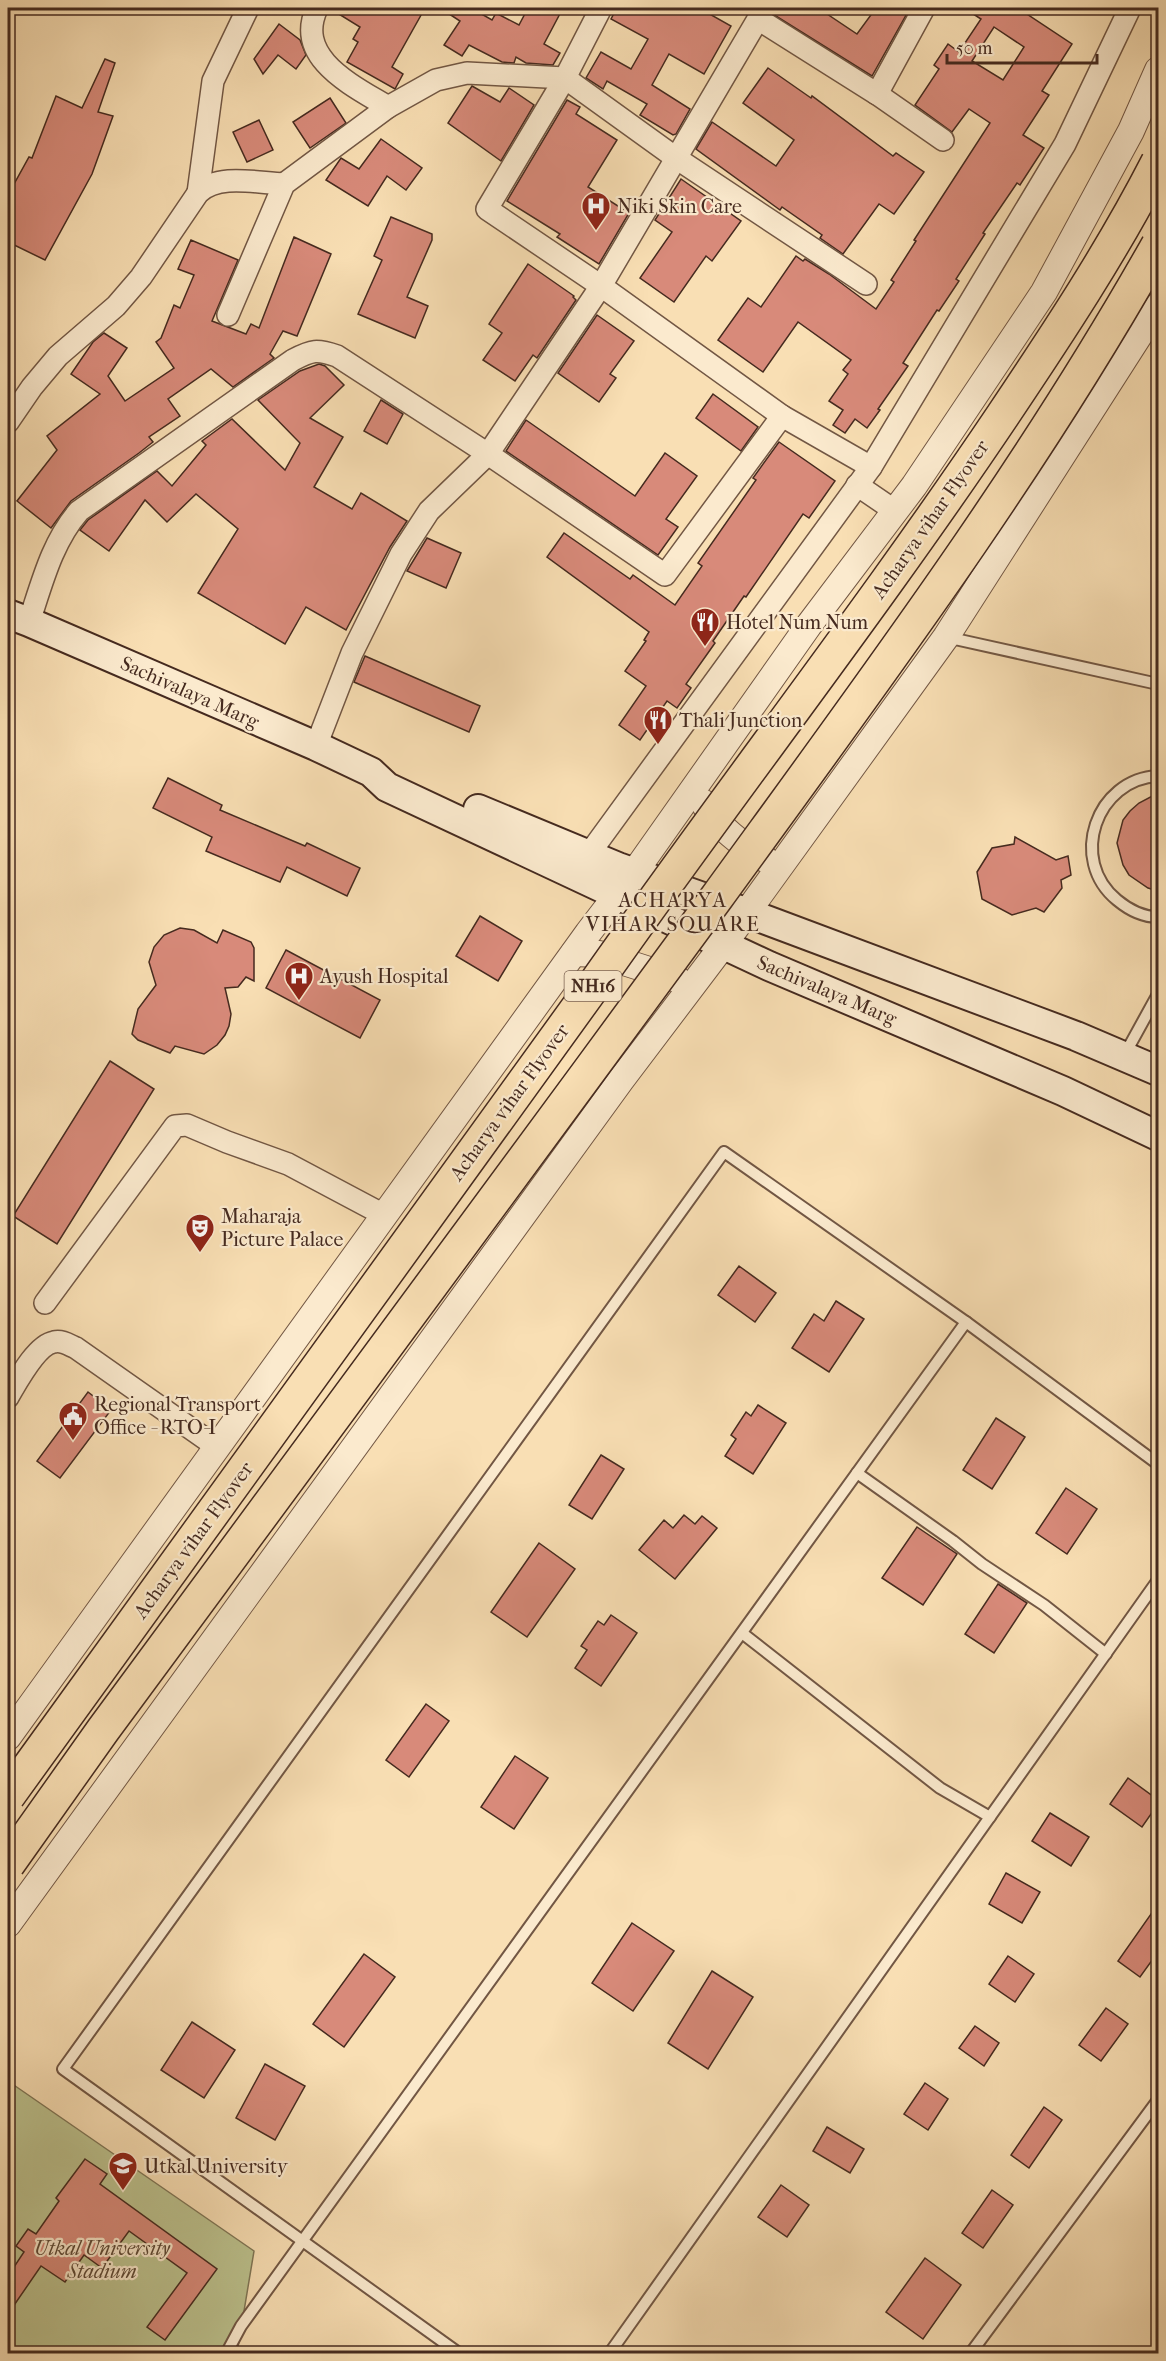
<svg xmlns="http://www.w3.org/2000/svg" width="1166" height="2361" font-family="'IM FELL French Canon',serif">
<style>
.green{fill:#bcc28e;stroke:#807656;stroke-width:1.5}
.building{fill:#d88a7a;stroke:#452a1f;stroke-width:1.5;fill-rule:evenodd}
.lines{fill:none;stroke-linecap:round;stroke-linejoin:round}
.service-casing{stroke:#725744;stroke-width:14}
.minor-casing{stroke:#725744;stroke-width:24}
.tertiary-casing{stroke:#725744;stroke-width:28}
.secondary-casing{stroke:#452a1f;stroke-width:32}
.service{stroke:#fbeace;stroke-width:10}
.minor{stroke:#fbeace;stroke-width:21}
.tertiary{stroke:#fbeace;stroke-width:26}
.secondary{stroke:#fbeace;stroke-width:28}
.trunk-bridge-casing{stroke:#452a1f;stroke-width:36;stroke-linecap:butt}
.trunk-bridge{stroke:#f9dfb4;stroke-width:33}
.labels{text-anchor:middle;stroke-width:4.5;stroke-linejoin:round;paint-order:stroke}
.shield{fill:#fbeace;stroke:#7c6454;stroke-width:1.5}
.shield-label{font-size:18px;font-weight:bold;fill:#452a1f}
.poi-label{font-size:20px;fill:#452a1f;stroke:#fbeace;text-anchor:start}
.street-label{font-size:20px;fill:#452a1f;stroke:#fbeace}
.park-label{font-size:20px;font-style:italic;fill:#5d4835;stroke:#fbeace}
.neighbourhood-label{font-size:21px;letter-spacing:1.5px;fill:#452a1f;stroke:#fbeace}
</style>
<rect width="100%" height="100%" fill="#f9dfb4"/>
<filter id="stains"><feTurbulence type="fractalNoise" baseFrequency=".00333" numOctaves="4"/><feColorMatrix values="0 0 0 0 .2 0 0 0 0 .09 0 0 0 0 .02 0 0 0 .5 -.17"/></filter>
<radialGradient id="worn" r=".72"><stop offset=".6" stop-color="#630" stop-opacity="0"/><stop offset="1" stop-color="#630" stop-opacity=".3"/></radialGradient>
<path class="green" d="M8,2081L254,2251L237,2353H8Z"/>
<g class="building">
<path d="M329,8H425L392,67L403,74L395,89L347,62L358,42L353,39L360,27Z"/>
<path d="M440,8H471L492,20L496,13L519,25L528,8H563L544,44L560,53L553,65L526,63L516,57L514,63L502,62L469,45L462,56L444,45L460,21Z"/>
<path d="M617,8H699L731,26L704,74L669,54L652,85L690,109L676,134L673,135L640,115L647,104L607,81L603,89L586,78L601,52L631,69L648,39L611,19Z"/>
<path d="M763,8H818L857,34L876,8H910L872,76Z"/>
<path d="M964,8H1032L1027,14L1072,44L1042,91L1049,95L1023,135L1044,148L1020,185L1017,183L983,233L985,234L956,279L959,281L939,311L937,310L903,363L908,366L878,409L880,410L867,428L855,419L845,433L833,425L843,410L829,401L848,374L843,370L851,360L798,322L763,372L718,340L748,298L761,307L796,256L803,261L805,259L829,274L876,309L894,282L891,280L916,241L914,240L990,123L969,109L952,132L915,105L939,69L934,65L948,44L959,52L981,19ZM994,27L1024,47L1003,80L972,61Z"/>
<path d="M279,24L300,40L306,55L296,69L278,55L263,74L254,59Z"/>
<path d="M105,59L115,63L98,112L113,116L92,174L45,260L8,242V195L29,157L32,158L56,96L82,108Z"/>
<path d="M768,68L811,98L812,96L893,156L896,153L924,172L894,214L879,204L843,254L820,238L822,235L782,207L780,210L696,149L712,122L776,166L794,140L743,103Z"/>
<path d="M472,86L500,102L509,88L534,105L501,161L448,123Z"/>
<path d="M330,98L346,123L310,148L293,122Z"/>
<path d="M567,100L580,107L576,114L617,140L588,187L629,213L599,264L557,237L560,234L507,201Z"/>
<path d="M259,120L273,150L247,162L233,132Z"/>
<path d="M381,139L422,168L406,190L387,176L368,206L326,180L341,158L359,169Z"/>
<path d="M681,179L741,221L712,261L706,256L674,302L640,278L672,232L655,220Z"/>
<path d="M391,217L432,234V240L407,297L428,306L415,338L358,314L382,260L374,256Z"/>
<path d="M294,237L331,254L297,336L283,331L270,354L274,358L233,387L211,369L168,399L180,416L149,437L153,442L139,453L71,501L51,528L17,501L57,450L47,436L100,394L71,374L93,342L104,333L127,348L108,376L125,401L174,368L156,342L161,338L174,305L180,308L194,275L178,269L191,240L238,260L212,321L246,334L251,324L259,328Z"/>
<path d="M528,264L574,296L573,297L576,300L537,358L533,355L515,381L483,360L502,333L489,324Z"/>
<path d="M597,315L634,341L610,374L616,378L599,402L558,373Z"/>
<path d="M319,364L325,366L344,385L310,418L343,437L314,487L352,509L361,493L407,521L390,547L346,630L306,607L285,644L198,593L238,529L196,494L167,522L145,500L109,551L80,530L88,520L157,471L172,486L206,445L202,441L232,419L285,470L300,443L258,400L300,371Z"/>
<path d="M713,394L758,427L741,451L696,418Z"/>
<path d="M381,400L403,414L387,444L364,431Z"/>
<path d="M526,420L635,496L665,453L697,476L666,519L678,527L658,555L506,451Z"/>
<path d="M779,442L835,481L809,518L803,514L746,597L744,596L713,641L715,643L686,684L691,688L677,708L667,701L640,740L619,725L646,686L625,671L646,641L644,640L649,632L547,557L564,533L630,579L633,575L675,605L702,566L698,563L756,480L753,478Z"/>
<path d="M427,538L461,553L446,588L407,571Z"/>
<path d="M365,656L480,706L469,732L354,682Z"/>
<path d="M168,778L222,805L220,810L305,846L307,843L360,868L347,896L287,867L280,882L206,851L212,837L153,808Z"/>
<path d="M1158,793V891L1148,888L1129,875L1123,865L1117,843L1123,820L1130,811L1139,803Z"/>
<path d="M1015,837L1056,860L1068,856L1071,875L1061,880L1062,888L1044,912L1036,908L1012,915L982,899L977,872L992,848L1014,844Z"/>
<path d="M480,916L522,941L498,981L456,956Z"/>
<path d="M180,928L194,930L217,943L223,930L251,942L254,948V981L246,977L238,987L225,988L231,1014L229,1026L225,1035L217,1045L204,1054L175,1046L170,1053L138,1040L132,1034L138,1009L156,985L149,962L154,947L164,935Z"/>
<path d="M286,950L380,1000L360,1038L266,988Z"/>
<path d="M110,1061L154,1089L57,1244L13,1216Z"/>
<path d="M739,1266L776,1293L755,1322L718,1295Z"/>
<path d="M836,1301L864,1319L829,1372L792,1348L814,1314L824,1321Z"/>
<path d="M88,1392L111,1410L60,1478L37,1461Z"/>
<path d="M758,1405L786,1423L753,1474L725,1456L736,1439L731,1435L746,1412L751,1416Z"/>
<path d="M996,1418L1025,1437L992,1489L963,1470Z"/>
<path d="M601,1455L624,1469L592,1519L569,1505Z"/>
<path d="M1066,1488L1097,1509L1067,1554L1036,1533Z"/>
<path d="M684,1515L695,1524L702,1516L717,1528L675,1579L639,1550L664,1520L673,1528Z"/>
<path d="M917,1527L957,1554L923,1605L882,1578Z"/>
<path d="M539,1543L575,1569L527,1637L491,1612Z"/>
<path d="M998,1584L1027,1603L994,1653L965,1634Z"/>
<path d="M611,1615L637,1633L601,1686L575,1668L587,1650L581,1646L598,1621L604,1625Z"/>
<path d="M426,1704L449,1721L409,1777L386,1760Z"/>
<path d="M515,1756L548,1778L514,1829L481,1807Z"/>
<path d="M1128,1778L1158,1800V1804L1142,1827L1110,1804Z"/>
<path d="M1050,1813L1089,1837L1071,1866L1032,1841Z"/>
<path d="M1006,1873L1040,1892L1022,1923L989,1904Z"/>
<path d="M1158,1904V1952L1140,1977L1118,1961Z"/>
<path d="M632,1923L674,1951L633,2011L592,1983Z"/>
<path d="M364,1954L395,1977L344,2047L313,2024Z"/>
<path d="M1008,1956L1034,1974L1015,2002L989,1984Z"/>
<path d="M712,1971L753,1997L708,2069L668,2043Z"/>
<path d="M1106,2008L1128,2024L1101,2061L1079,2045Z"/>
<path d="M192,2022L235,2050L204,2098L161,2070Z"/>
<path d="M975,2026L999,2043L984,2066L959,2048Z"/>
<path d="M265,2064L305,2086L275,2140L236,2118Z"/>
<path d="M925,2083L948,2099L928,2130L904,2114Z"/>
<path d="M1044,2107L1062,2120L1029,2168L1011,2155Z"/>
<path d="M827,2127L864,2149L850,2173L813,2151Z"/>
<path d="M85,2159L107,2174L100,2184L217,2269L165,2340L147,2327L187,2273L129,2231L102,2268L84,2255L65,2282L41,2266L8,2314V2276L24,2252L16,2246L28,2229L36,2234L59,2201L56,2198Z"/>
<path d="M781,2185L809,2205L787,2237L758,2217Z"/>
<path d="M992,2190L1013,2205L983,2248L962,2233Z"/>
<path d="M925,2258L961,2285L923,2339L886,2312Z"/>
</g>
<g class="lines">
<g class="service-casing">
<g id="service">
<path d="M946,637L1158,684"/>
<path d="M1158,776C1096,779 1068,860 1117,900C1129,910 1143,917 1158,917"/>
<path d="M1125,1054L1158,994"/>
<path d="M857,1473L953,1541L982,1564L1044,1605L1106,1654"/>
<path d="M742,1633L940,1788L990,1817"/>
<path d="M226,2354L241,2326L966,1322"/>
<path d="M460,2354L63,2069L724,1152L966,1322L1158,1464"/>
<path d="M609,2354L1158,1580"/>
<path d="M970,2354L1158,2100"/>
</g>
</g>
<g class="minor-casing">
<g id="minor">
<path d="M317,8C294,58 352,85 388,107"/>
<path d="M601,8L565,78L487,209L601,286L488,454L665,575L782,416"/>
<path d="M877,94L924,8"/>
<path d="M198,193L213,81L248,8"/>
<path d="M228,315L284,184L388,107L436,80L467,73L565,78L676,158L866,284"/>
<path d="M8,422L32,387L58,356L116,306L141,277L198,193C218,173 257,183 284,184"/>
<path d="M871,467L782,416L601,286L758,19L877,94L943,140"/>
<path d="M857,485L895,511"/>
<path d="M29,622C42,583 52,542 79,511L293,360C312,350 317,349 337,356L488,454L429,511L401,554L352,653L316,746"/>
<path d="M589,854L871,467L1065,144L1130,8"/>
<path d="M45,1303L175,1126L187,1125L227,1142L288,1164L384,1215"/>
<path d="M8,1397C17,1382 36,1345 54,1342C62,1340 69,1345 76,1348L217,1447"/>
</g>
</g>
<g class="tertiary-casing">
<g id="tertiary">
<path d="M704,803C713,823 747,849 765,859"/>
<path d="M574,953L599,954L677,979"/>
<path d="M8,1737L588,933L634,873L809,625L914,486L1044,292L1131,131L1158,70"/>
<path d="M8,1924L621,1080L724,944L946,637L1158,306"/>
</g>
</g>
<g class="secondary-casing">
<g id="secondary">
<path d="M8,614L29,622L316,746L371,772L387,787L769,966L1063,1091L1158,1136"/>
<path d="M478,809L618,867L745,912L1076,1036L1158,1071"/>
</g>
</g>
<use href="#service" class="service"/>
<use href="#minor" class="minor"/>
<use href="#tertiary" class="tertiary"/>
<use href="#secondary" class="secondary"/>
<g class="trunk-bridge-casing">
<g id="trunk-bridge">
<path d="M8,1796L592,988C727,795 872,610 1003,415C1058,333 1113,250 1158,162"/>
<path d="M8,1864L103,1730C308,1452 513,1175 717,897C871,685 1029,474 1158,245"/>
</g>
</g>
<use href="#trunk-bridge" class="trunk-bridge"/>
</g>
<defs>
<g id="hospital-pin" transform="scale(1.5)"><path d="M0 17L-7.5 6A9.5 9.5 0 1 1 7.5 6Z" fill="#8f2418" stroke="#fbeace"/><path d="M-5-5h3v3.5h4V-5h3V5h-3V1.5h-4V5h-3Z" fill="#fff"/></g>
<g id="restaurant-pin" transform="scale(1.5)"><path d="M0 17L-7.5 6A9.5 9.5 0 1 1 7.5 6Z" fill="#8f2418" stroke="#fbeace"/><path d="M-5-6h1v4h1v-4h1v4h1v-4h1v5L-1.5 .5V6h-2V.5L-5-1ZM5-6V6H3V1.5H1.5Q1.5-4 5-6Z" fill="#fff"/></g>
<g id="theatre-pin" transform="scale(1.5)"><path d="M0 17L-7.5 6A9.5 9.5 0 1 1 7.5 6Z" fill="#8f2418" stroke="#fbeace"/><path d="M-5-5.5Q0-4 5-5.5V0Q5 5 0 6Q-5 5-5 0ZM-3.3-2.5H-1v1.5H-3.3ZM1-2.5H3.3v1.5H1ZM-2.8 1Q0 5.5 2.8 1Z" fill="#fff"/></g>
<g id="civic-pin" transform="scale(1.5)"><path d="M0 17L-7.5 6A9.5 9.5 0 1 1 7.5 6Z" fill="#8f2418" stroke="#fbeace"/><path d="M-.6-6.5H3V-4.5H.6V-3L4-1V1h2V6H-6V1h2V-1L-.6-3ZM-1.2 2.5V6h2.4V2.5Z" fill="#fff"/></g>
<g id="university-pin" transform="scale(1.5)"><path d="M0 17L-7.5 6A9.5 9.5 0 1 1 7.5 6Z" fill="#8f2418" stroke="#fbeace"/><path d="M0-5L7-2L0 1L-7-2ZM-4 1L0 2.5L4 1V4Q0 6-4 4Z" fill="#fff"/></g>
</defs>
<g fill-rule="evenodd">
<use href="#hospital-pin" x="596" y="206"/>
<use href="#restaurant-pin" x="705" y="622"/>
<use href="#restaurant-pin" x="658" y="720"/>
<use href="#hospital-pin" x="299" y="976"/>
<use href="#theatre-pin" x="200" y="1228"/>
<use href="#civic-pin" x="73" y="1416"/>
<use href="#university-pin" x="123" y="2166"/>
</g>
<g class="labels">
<rect class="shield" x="564.5" y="971" width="57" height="30" rx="4.5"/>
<g class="shield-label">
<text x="593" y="992">NH16</text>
</g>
<g class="poi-label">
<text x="617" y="213">Niki Skin Care</text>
<text x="726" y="629">Hotel Num Num</text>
<text x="679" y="727">Thali Junction</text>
<text x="320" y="983">Ayush Hospital</text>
<text x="221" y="1223">Maharaja<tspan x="221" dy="23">Picture Palace</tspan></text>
<text x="94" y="1411">Regional Transport<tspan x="94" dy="23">Office - RTO-I</tspan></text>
<text x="144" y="2173">Utkal University</text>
</g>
<g class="street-label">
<text transform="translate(930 519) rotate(-55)" y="7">Acharya vihar Flyover</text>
<text transform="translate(190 692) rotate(24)" y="7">Sachivalaya Marg</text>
<text transform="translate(827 990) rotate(23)" y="7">Sachivalaya Marg</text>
<text transform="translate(509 1102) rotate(-54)" y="7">Acharya vihar Flyover</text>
<text transform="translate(193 1540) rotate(-54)" y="7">Acharya vihar Flyover</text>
</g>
<g class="park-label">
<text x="102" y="2255">Utkal University<tspan x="102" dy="23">Stadium</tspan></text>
</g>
<g class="neighbourhood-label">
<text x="673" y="907">ACHARYA<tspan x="673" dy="24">VIHAR SQUARE</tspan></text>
</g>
</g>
<rect width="1166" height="2361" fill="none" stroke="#f9dfb4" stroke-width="30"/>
<rect x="9" y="9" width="1148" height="2343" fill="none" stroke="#452a1f" stroke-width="3"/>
<rect x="15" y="15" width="1136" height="2331" fill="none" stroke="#452a1f" stroke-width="1.5"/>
<path d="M947 54v9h150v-9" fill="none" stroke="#452a1f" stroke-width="3"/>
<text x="956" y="54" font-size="18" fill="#452a1f" stroke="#fbeace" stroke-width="4.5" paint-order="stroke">50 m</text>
<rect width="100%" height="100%" filter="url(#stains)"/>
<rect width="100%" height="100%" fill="url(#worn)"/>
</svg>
